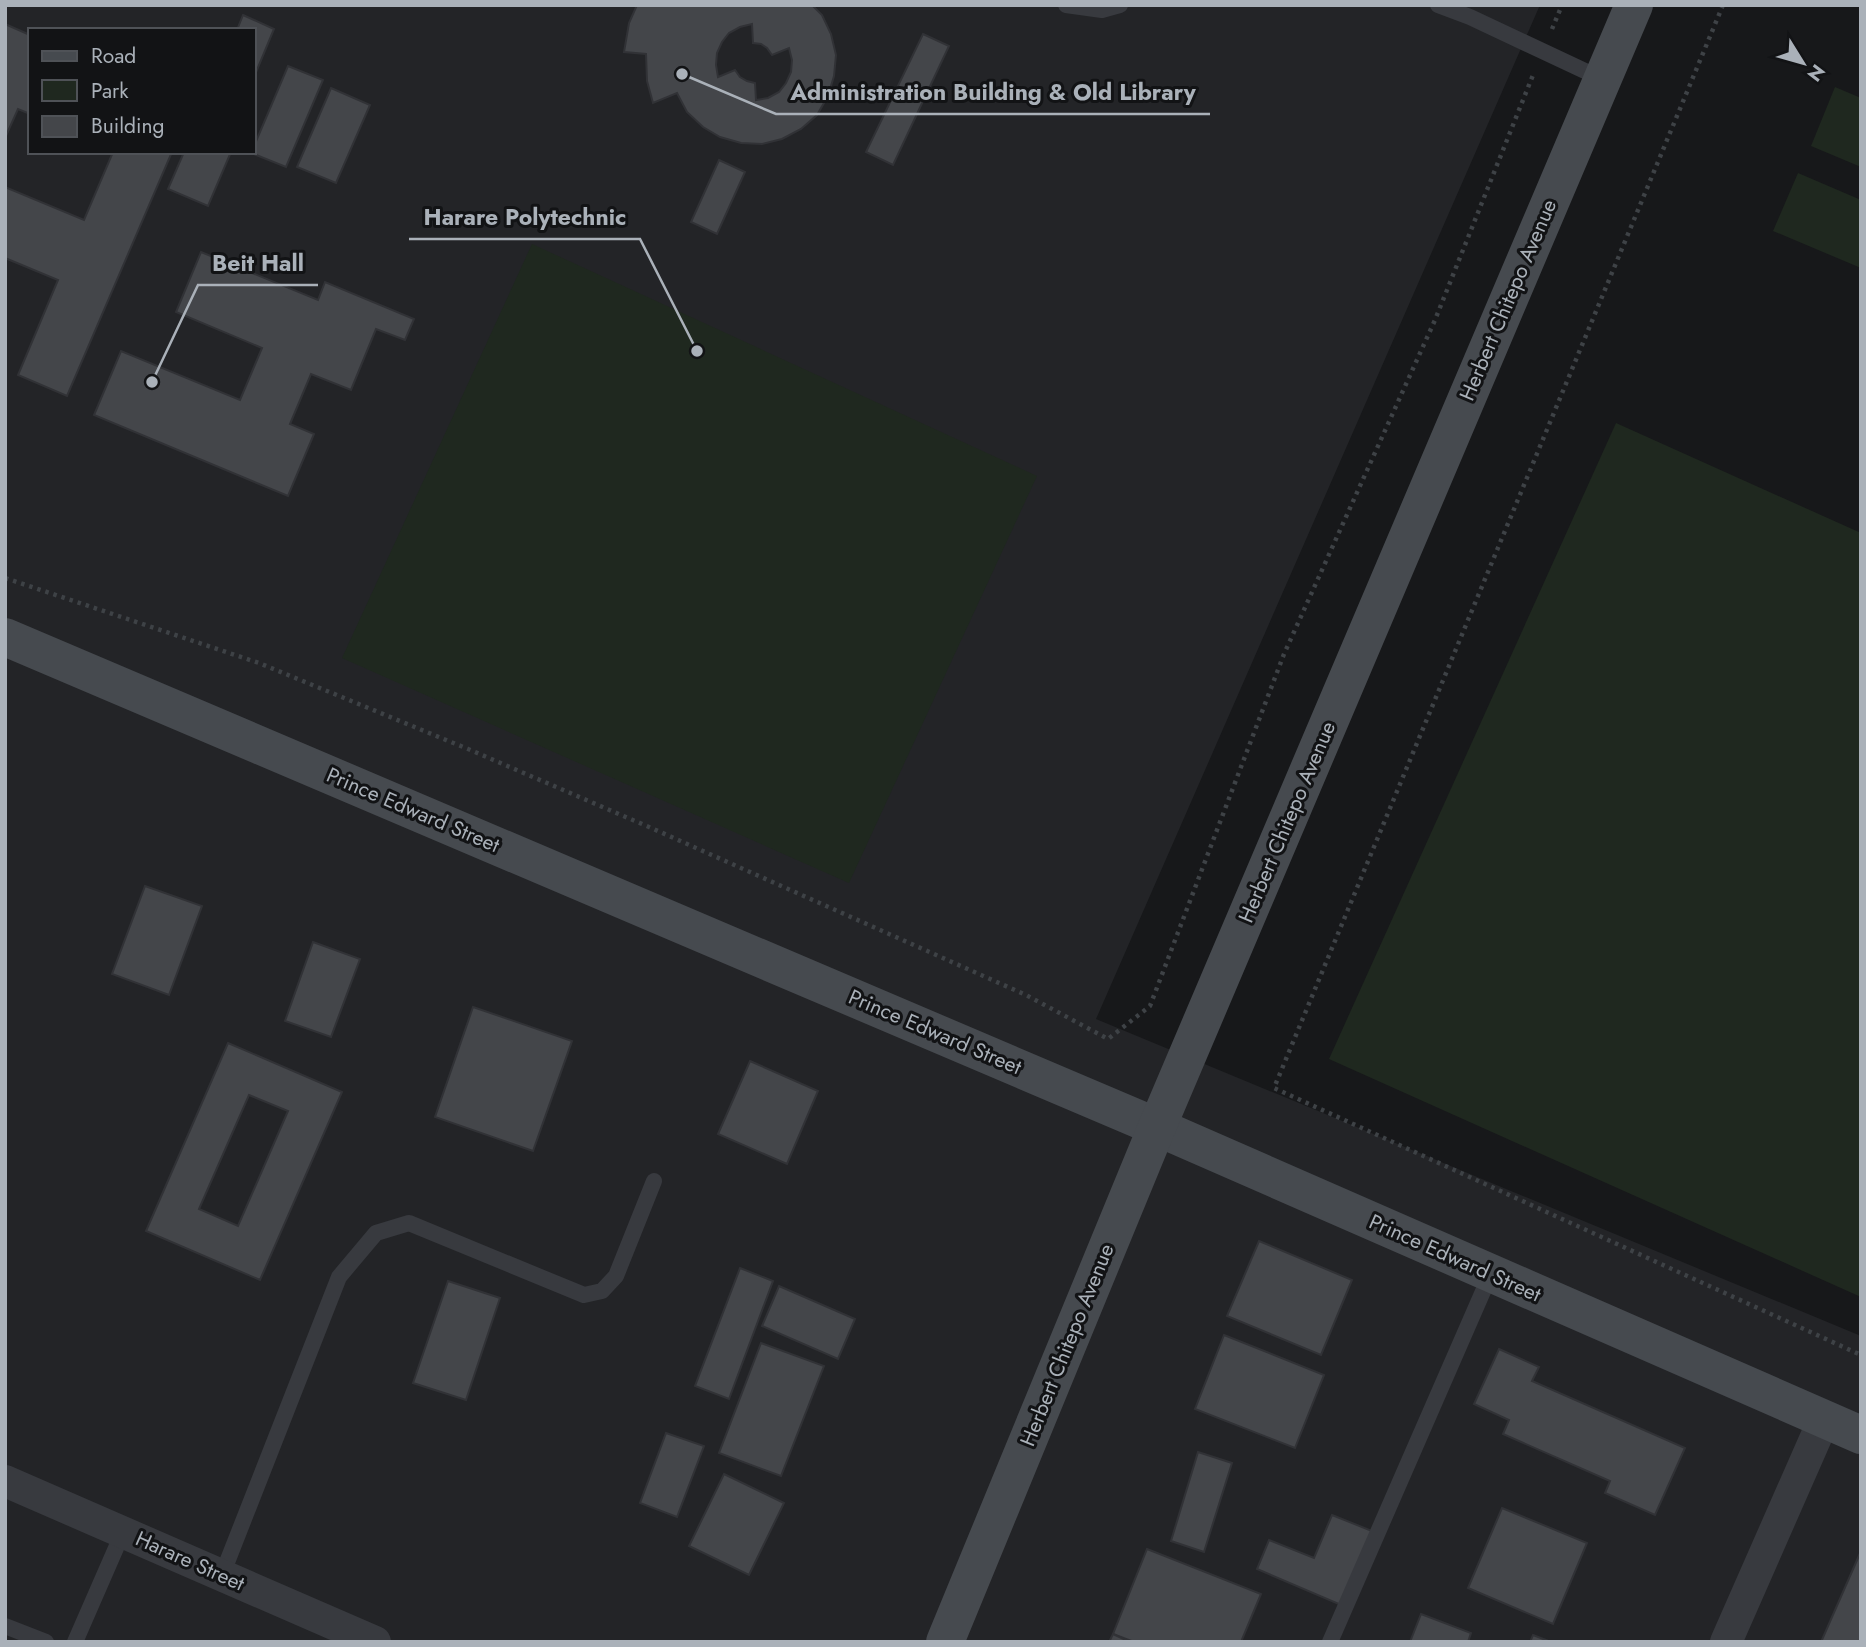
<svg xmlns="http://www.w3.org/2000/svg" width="1866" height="1647" font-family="Jost,sans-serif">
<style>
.built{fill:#232427;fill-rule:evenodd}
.green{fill:#1f281f}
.building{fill:#44464a;stroke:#313236;stroke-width:2;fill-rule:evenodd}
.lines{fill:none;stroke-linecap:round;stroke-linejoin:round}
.path{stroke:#3e4246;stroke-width:4.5;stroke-dasharray:3.5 5;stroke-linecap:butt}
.lane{stroke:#383a3f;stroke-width:16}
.street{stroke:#383a3f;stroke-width:32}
.secondary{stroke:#464a4f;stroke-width:38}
.labels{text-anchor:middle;stroke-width:6;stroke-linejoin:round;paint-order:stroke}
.street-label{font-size:21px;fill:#aab1b9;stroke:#121315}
.leader{fill:none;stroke:#aab1b9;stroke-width:2.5}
.callout-dot{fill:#aab1b9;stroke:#121315;stroke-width:2.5}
.callout-label{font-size:23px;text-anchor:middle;font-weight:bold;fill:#aab1b9;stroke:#121315;stroke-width:6;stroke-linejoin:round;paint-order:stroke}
</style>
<rect width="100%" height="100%" fill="#17181a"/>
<path class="built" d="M5,5H1540L1096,1019L1861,1336V1642H5ZM30,30H254V152H30Z"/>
<g class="green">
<path d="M1835,87L1861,98V167L1811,146Z"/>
<path d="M1798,173L1861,200V268L1773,231Z"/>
<path d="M532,244L1037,476L849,883L342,658Z"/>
<path d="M1616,423L1861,533V1297L1329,1059Z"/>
</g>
<g class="building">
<path d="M637,5H812L822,15L831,34L836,55L834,76L828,96L817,115L801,129L782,139L762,144L741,143L720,137L703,127L687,112L677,93L653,103L647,81L646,54L624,52L629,23ZM752,24L753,43L761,44L767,48L772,55L789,48L792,60L791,72L786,83L779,92L768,98L756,100L755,83L747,81L740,77L735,70L718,77L716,65L717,53L722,42L729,33L740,27Z"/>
<path d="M243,15L274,29L254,77V30H237Z"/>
<path d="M5,24L30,35V114L18,109L5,138Z"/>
<path d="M923,34L949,46L893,165L866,152Z"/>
<path d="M288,66L323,80L286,167L251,153L254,152V146Z"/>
<path d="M331,88L370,105L336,183L297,167Z"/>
<path d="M113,152H172L67,396L18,375L58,280L5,258V187L84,220Z"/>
<path d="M184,152H231L208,206L168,189Z"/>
<path d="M719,160L745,172L717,234L691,222Z"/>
<path d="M201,252L318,300L325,282L414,319L405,340L376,329L351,390L311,374L290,424L314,434L288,496L94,415L121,351L240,400L262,348L176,312Z"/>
<path d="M145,886L202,906L169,995L112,974Z"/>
<path d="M313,942L360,959L331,1037L285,1021Z"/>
<path d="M473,1007L572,1041L533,1151L435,1117Z"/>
<path d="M228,1043L342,1092L260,1280L146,1231ZM249,1095L288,1111L238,1226L199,1209Z"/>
<path d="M750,1061L818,1091L787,1164L718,1134Z"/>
<path d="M1259,1241L1352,1280L1321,1355L1227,1316Z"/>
<path d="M740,1268L773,1281L729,1399L695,1386Z"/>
<path d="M448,1281L500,1298L466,1400L413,1383Z"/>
<path d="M779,1286L855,1319L838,1359L762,1326Z"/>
<path d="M1224,1335L1324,1375L1295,1448L1195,1409Z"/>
<path d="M761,1343L824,1366L781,1476L719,1453Z"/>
<path d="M1499,1349L1539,1367L1532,1381L1685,1448L1655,1515L1605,1493L1610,1481L1503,1434L1509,1420L1474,1404Z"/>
<path d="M666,1433L704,1446L677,1517L640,1503Z"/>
<path d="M1198,1452L1232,1463L1204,1552L1171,1541Z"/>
<path d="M724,1474L784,1503L749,1575L689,1546Z"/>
<path d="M1502,1508L1587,1543L1553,1624L1468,1588Z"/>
<path d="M1332,1515L1372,1531L1341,1605L1257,1569L1269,1540L1314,1558Z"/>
<path d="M1147,1549L1261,1594L1241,1642H1134L1113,1634Z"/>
<path d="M1861,1551V1642H1821Z"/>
<path d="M1421,1614L1471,1633L1468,1642H1410Z"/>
<path d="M1113,1634L1130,1642H1109Z"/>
<path d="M1533,1635L1551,1642H1530Z"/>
</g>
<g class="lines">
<g class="path">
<path d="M1723,5L1274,1088L1861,1355"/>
<path d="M1552,29L1562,5"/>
<path d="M5,578L259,663L468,749L649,827L1026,995L1108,1039L1150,1006L1284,654L1435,320L1533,75"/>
</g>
<g class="lane">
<path d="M1066,5L1102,10L1120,5"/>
<path d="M1438,5L1470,17L1602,79"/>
<path d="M222,1575L339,1277L376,1233L409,1223L584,1295L602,1291L616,1276L654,1181"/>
<path d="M5,1626L46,1642"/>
<path d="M75,1642L123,1532"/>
<path d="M1330,1642L1491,1273"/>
</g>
<g class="street">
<path d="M5,1481L375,1642"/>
<path d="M1726,1642L1824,1419"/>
</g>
<g class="secondary">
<path d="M5,637L1157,1127L1861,1435"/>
<path d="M945,1642L1157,1127L1634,5"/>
</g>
</g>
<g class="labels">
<g class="street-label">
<text transform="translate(1508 300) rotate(-67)" y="7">Herbert Chitepo Avenue</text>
<text transform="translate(413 810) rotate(23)" y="7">Prince Edward Street</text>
<text transform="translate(1287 822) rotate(-67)" y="7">Herbert Chitepo Avenue</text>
<text transform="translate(935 1032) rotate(23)" y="7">Prince Edward Street</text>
<text transform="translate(1455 1258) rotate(24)" y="7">Prince Edward Street</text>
<text transform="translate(1067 1345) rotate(-68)" y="7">Herbert Chitepo Avenue</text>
<text transform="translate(190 1561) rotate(24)" y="7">Harare Street</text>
</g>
</g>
<path class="leader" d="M682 74L776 114H1210M697 351L640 239H409M152 382L198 285H318"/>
<g class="callout-dot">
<circle cx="682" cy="74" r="7"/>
<circle cx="697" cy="351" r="7"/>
<circle cx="152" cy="382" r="7"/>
</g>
<g class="callout-label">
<text x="993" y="100">Administration Building &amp; Old Library</text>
<text x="525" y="225">Harare Polytechnic</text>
<text x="258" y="271">Beit Hall</text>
</g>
<rect width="1866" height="1647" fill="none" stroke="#aab1b9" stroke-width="14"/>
<rect x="28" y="28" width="228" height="126" fill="#121315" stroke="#4f5257" stroke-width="2"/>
<rect x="42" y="51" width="35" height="10" fill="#464a4f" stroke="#4f5257" stroke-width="2"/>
<text x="91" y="63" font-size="21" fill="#aab1b9">Road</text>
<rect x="42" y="80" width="35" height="21" fill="#1f281f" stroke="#4f5257" stroke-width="2"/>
<text x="91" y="98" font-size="21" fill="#aab1b9">Park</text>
<rect x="42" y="116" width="35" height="21" fill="#44464a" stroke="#4f5257" stroke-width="2"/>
<text x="91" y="133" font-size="21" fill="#aab1b9">Building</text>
<g transform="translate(1803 63) rotate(127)" stroke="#121315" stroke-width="5" paint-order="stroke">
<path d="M0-5L12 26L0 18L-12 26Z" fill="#aab1b9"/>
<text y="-10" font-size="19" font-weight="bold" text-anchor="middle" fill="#aab1b9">N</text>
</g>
</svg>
